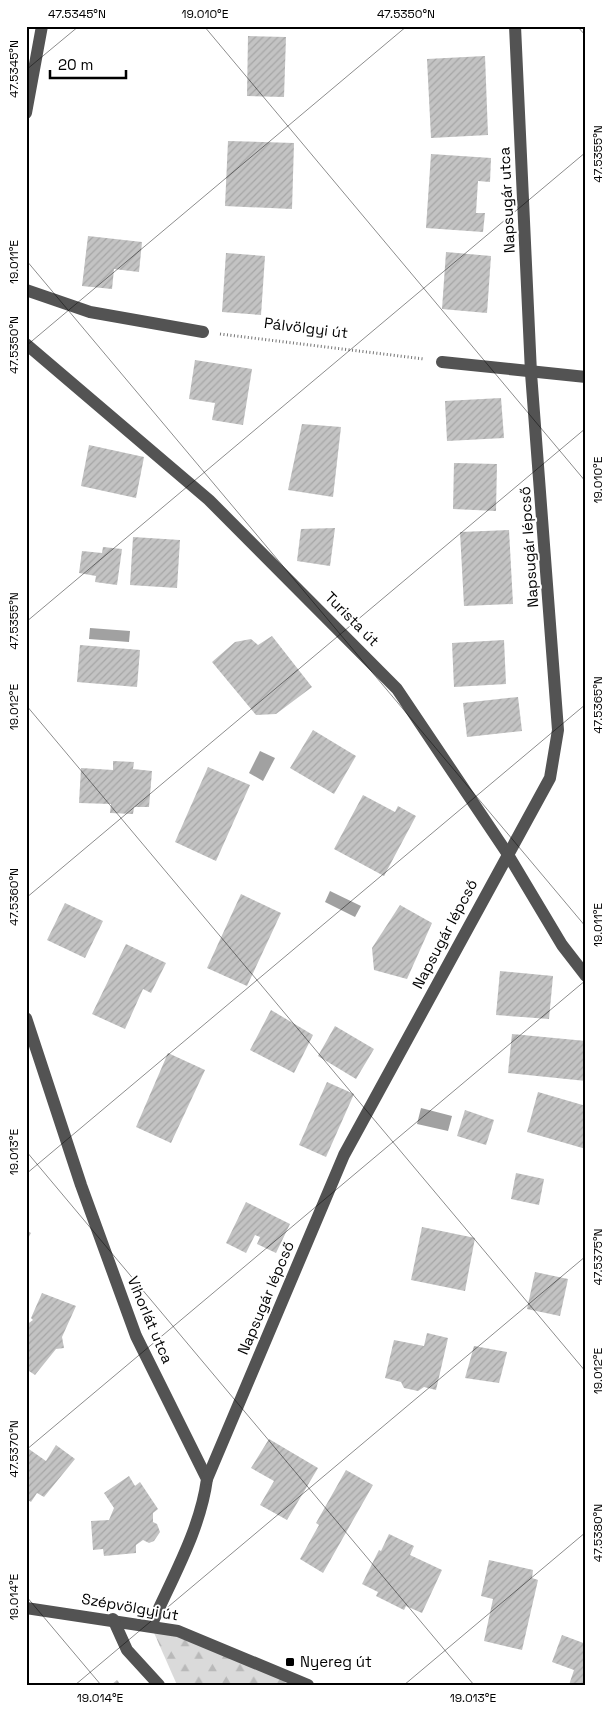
<svg xmlns="http://www.w3.org/2000/svg" width="612" height="1711" font-family="'Space Grotesk',sans-serif">
<style>
.forest{fill:url(#forest-firs)}
.water{fill:#a1a1a1}
.building{fill:url(#building-hatch)}
.lines{fill:none;stroke-linecap:round;stroke-linejoin:round}
.path{stroke:#757575;stroke-width:3;stroke-dasharray:1 2.5;stroke-linecap:butt}
.minor{stroke:#535353;stroke-width:12}
.ticks{fill:none;stroke:#000;stroke-width:1;stroke-opacity:0.45}
.poi-dot{fill:#000;stroke:#fff;stroke-width:2}
.labels{text-anchor:middle;stroke-width:4;stroke-linejoin:round;paint-order:stroke}
.street-label{font-size:15px;fill:#000;stroke:#fff}
.poi-label{font-size:15px;fill:#000;stroke:#fff;text-anchor:start}
.neatline{fill:none;stroke:#000;stroke-width:2}
.ticks-label{font-size:12px;text-anchor:middle;fill:#000}
</style>
<defs>
<pattern id="forest-firs" width="22" height="20" patternUnits="userSpaceOnUse" patternTransform="scale(1.25)"><rect width="22" height="20" fill="#dadada"/><path d="M5 1l3.5 6h-7zM16 11l3.5 6h-7z" fill="#b9b9b9"/></pattern>
<pattern id="building-hatch" width="6" height="6" patternUnits="userSpaceOnUse" patternTransform="scale(1.25)"><rect width="6" height="6" fill="#c3c3c3"/><path d="M-1 1l2-2M0 6l6-6M5 7l2-2" fill="none" stroke="#a6a6a6"/></pattern>
</defs>
<rect width="100%" height="100%" fill="#fff"/>
<path class="forest" d="M151,1626L308,1685H177Z"/>
<g class="water">
<path d="M90,628L130,631L129,642L89,639Z"/>
<path d="M260,751L275,758L263,781L249,773Z"/>
<path d="M330,891L361,906L355,917L325,902Z"/>
<path d="M421,1108L452,1116L448,1131L417,1124Z"/>
</g>
<g class="building">
<path d="M248,36L286,37L284,97L247,96Z"/>
<path d="M485,56L488,135L431,138L427,59Z"/>
<path d="M228,141L294,143L292,209L225,206Z"/>
<path d="M431,154L491,158L490,182L478,181L476,213H485L483,232L426,228Z"/>
<path d="M88,236L142,242L139,272L114,269L112,289L82,286Z"/>
<path d="M446,252L491,256L487,313L442,309Z"/>
<path d="M226,253L265,256L261,315L222,312Z"/>
<path d="M195,360L252,369L243,425L212,420L215,403L189,399Z"/>
<path d="M501,398L504,438L447,441L445,401Z"/>
<path d="M302,424L341,427L333,497L288,490Z"/>
<path d="M89,445L144,457L136,498L81,486Z"/>
<path d="M454,463L497,464L496,511L453,509Z"/>
<path d="M335,528L330,566L297,561L301,529Z"/>
<path d="M509,530L513,604L464,606L460,532Z"/>
<path d="M133,537L180,540L177,588L130,585Z"/>
<path d="M103,547L122,549L117,585L95,582L96,576L79,573L82,551L102,553Z"/>
<path d="M272,636L312,687L276,714L256,715L212,662L235,642L251,639L258,645Z"/>
<path d="M504,640L506,684L454,687L452,643Z"/>
<path d="M80,645L140,650L137,687L77,682Z"/>
<path d="M518,697L522,731L467,737L463,703Z"/>
<path d="M313,730L356,756L334,794L290,768Z"/>
<path d="M113,761L134,762L133,769L152,771L149,807H134L133,814L110,813L111,804L79,803L81,768L113,770Z"/>
<path d="M208,767L250,785L216,861L175,842Z"/>
<path d="M363,795L395,812L398,806L416,816L384,876L334,849Z"/>
<path d="M241,894L281,913L247,986L207,968Z"/>
<path d="M65,903L103,921L85,958L47,940Z"/>
<path d="M400,905L432,923L407,979L374,970L372,948Z"/>
<path d="M126,944L166,963L151,993L143,989L125,1029L92,1014Z"/>
<path d="M500,971L553,976L549,1019L496,1015Z"/>
<path d="M271,1010L313,1035L294,1073L250,1050Z"/>
<path d="M335,1026L374,1049L356,1079L318,1056Z"/>
<path d="M512,1034L586,1041V1081L508,1073Z"/>
<path d="M168,1053L205,1070L171,1143L136,1127Z"/>
<path d="M327,1082L354,1094L326,1157L299,1145Z"/>
<path d="M538,1092L586,1106V1149L527,1132Z"/>
<path d="M465,1110L494,1120L486,1145L457,1136Z"/>
<path d="M516,1173L544,1179L539,1205L511,1199Z"/>
<path d="M246,1202L290,1224L276,1253L257,1244L260,1237L255,1235L246,1253L226,1243Z"/>
<path d="M422,1227L475,1238L465,1291L411,1280Z"/>
<path d="M26,1230L31,1233L26,1242Z"/>
<path d="M535,1272L568,1279L560,1316L527,1309Z"/>
<path d="M42,1293L76,1306L62,1337L64,1348L56,1349L35,1375L26,1369V1325L33,1320L31,1318Z"/>
<path d="M427,1333L448,1338L436,1390L424,1387L418,1391L404,1388L401,1382L385,1378L394,1340L424,1346Z"/>
<path d="M474,1346L507,1352L499,1383L465,1378Z"/>
<path d="M269,1439L318,1468L287,1520L260,1505L274,1481L251,1468Z"/>
<path d="M56,1445L75,1459L44,1497L37,1493L31,1502L26,1499V1447L46,1461Z"/>
<path d="M346,1470L373,1485L323,1573L300,1559L319,1525L316,1523Z"/>
<path d="M129,1476L135,1486L140,1482L158,1509L153,1513V1522L157,1524L160,1532L154,1541L149,1543L143,1540L136,1545V1553L104,1556L103,1549L93,1550L91,1521L109,1520L114,1508L104,1493Z"/>
<path d="M389,1534L414,1546L410,1555L442,1570L422,1613L406,1606L404,1610L376,1596L378,1592L362,1584L379,1550L381,1551Z"/>
<path d="M489,1560L533,1570L532,1578L538,1580L522,1650L484,1641L493,1599L481,1596Z"/>
<path d="M562,1635L586,1644V1685H569L574,1670L552,1662Z"/>
<path d="M117,1680L121,1685H111Z"/>
</g>
<g class="lines">
<path class="path" d="M220,334L424,359"/>
<g class="minor">
<path d="M26,113L42,26"/>
<path d="M26,290L90,312L203,332"/>
<path d="M26,344L209,500L397,689L507,853L562,945L586,976"/>
<path d="M442,362L586,377"/>
<path d="M26,1018L81,1185L136,1336L207,1479C200,1531 172,1578 151,1626"/>
<path d="M207,1479L344,1155L550,778L558,730L531,373L515,26"/>
<path d="M26,1608L178,1631L308,1685"/>
<path d="M113,1619L127,1650L159,1685"/>
</g>
</g>
<path class="ticks" d="M204,26L586,482M577,26L586,36M26,70L79,26M26,260L586,927M26,346L407,26M26,622L586,152M26,705L586,1372M26,898L586,428M26,1151L474,1685M26,1174L586,704M26,1450L586,980M26,1596L101,1685M75,1685L586,1256M404,1685L586,1532"/>
<rect class="poi-dot" x="285" y="1657" width="10" height="10" rx="2.5"/>
<g class="labels">
<g class="street-label">
<text transform="translate(507 200) rotate(-93)" y="5">Napsugár utca</text>
<text transform="translate(306 328) rotate(7)" y="5">Pálvölgyi út</text>
<text transform="translate(529 547) rotate(-94)" y="5">Napsugár lépcső</text>
<text transform="translate(352 619) rotate(45)" y="5">Turista út</text>
<text transform="translate(445 934) rotate(-62)" y="5">Napsugár lépcső</text>
<text transform="translate(266 1298) rotate(-67)" y="5">Napsugár lépcső</text>
<text transform="translate(150 1320) rotate(67)" y="5">Vihorlát utca</text>
<text transform="translate(130 1607) rotate(10)" y="5">Szépvölgyi út</text>
</g>
<g class="poi-label">
<text x="300" y="1667">Nyereg út</text>
</g>
</g>
<rect width="612" height="1711" fill="none" stroke="#ffffff" stroke-width="55"/>
<path d="M50 70v8h76v-8" fill="none" stroke="#000000" stroke-width="2.5"/>
<text x="58" y="70" font-size="15" fill="#000000" stroke="#ffffff" stroke-width="4" paint-order="stroke">20 m</text>
<rect x="28" y="28" width="556" height="1656" class="neatline"/>
<g class="ticks-label">
<text x="77" y="18">47.5345°N</text>
<text x="205" y="18">19.010°E</text>
<text x="406" y="18">47.5350°N</text>
<text transform="translate(14 69) rotate(-90)" y="4">47.5345°N</text>
<text transform="translate(598 154) rotate(-90)" y="4">47.5355°N</text>
<text transform="translate(14 262) rotate(-90)" y="4">19.011°E</text>
<text transform="translate(14 345) rotate(-90)" y="4">47.5350°N</text>
<text transform="translate(598 480) rotate(-90)" y="4">19.010°E</text>
<text transform="translate(14 621) rotate(-90)" y="4">47.5355°N</text>
<text transform="translate(598 705) rotate(-90)" y="4">47.5365°N</text>
<text transform="translate(14 707) rotate(-90)" y="4">19.012°E</text>
<text transform="translate(14 897) rotate(-90)" y="4">47.5360°N</text>
<text transform="translate(598 925) rotate(-90)" y="4">19.011°E</text>
<text transform="translate(14 1152) rotate(-90)" y="4">19.013°E</text>
<text transform="translate(598 1257) rotate(-90)" y="4">47.5375°N</text>
<text transform="translate(598 1371) rotate(-90)" y="4">19.012°E</text>
<text transform="translate(14 1449) rotate(-90)" y="4">47.5370°N</text>
<text transform="translate(598 1533) rotate(-90)" y="4">47.5380°N</text>
<text transform="translate(14 1597) rotate(-90)" y="4">19.014°E</text>
<text x="100" y="1702">19.014°E</text>
<text x="473" y="1702">19.013°E</text>
</g>
</svg>
